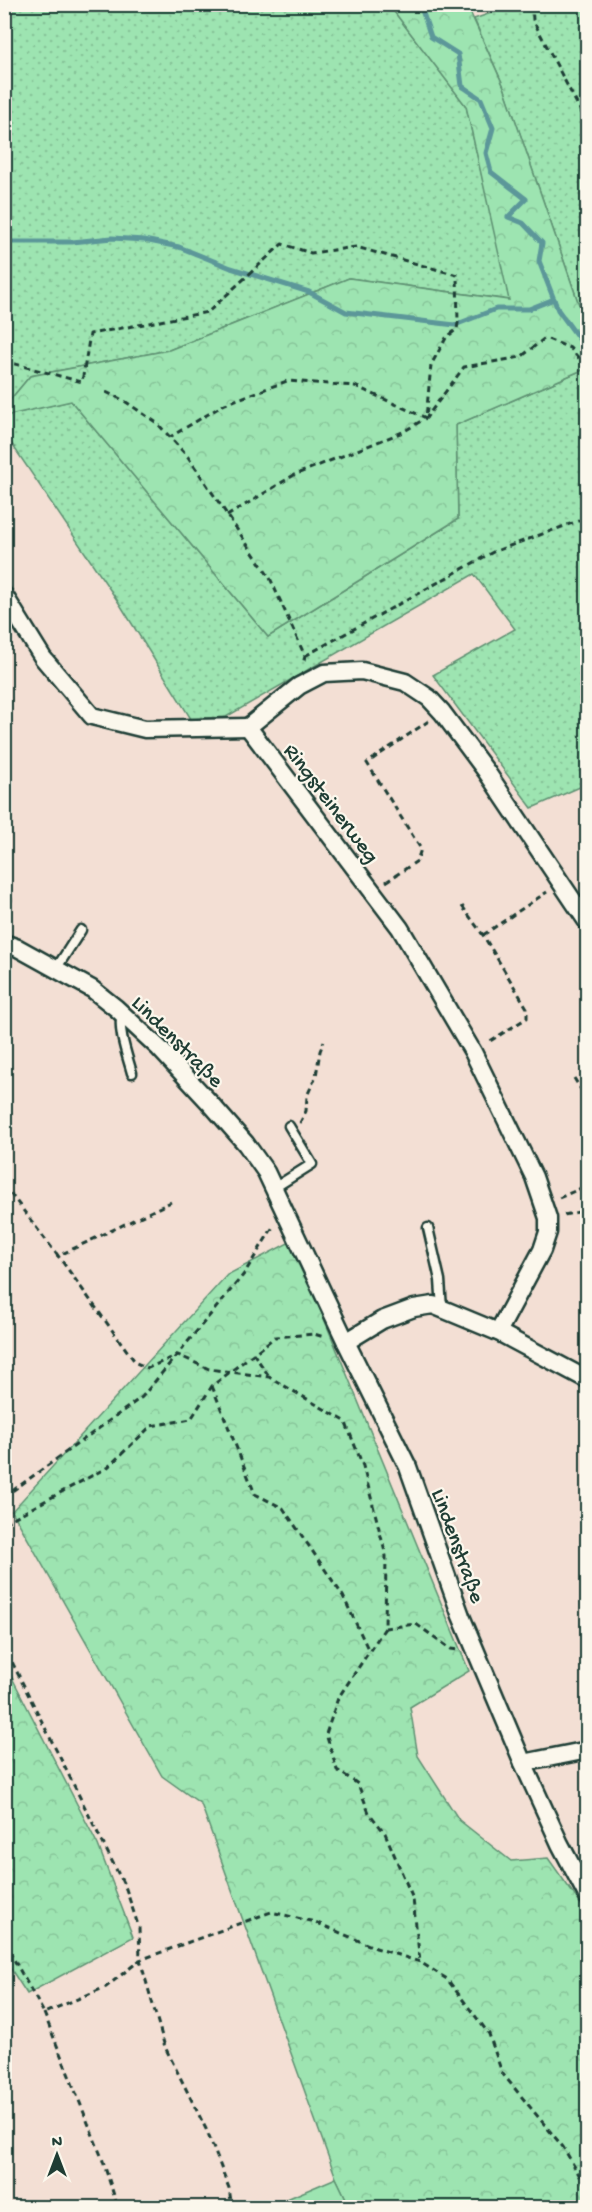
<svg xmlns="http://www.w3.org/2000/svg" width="592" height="2212" font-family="'Gochi Hand',sans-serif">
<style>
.green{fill:url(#green-dots);stroke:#5e9072;stroke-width:1.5}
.forest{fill:url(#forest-crowns);stroke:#5e9072;stroke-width:1.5}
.pitch{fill:#9de4b1;stroke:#5e9072;stroke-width:1.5}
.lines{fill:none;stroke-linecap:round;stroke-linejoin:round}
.stream{stroke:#5b9799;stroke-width:5}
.lane-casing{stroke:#1f3d34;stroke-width:13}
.street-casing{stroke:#1f3d34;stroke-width:21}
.path{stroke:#1f3d34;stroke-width:3;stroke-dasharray:6 4.5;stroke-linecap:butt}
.lane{stroke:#fbf7ec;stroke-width:8}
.street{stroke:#fbf7ec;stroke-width:16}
.labels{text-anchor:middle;stroke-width:4.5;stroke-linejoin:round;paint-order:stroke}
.street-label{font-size:22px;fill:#1f3d34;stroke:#fbf7ec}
</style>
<defs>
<pattern id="green-dots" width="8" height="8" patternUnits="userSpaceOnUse" patternTransform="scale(1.5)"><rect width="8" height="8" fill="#9de4b1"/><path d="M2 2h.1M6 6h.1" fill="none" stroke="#87c499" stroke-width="1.8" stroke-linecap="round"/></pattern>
<pattern id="forest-crowns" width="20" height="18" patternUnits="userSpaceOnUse" patternTransform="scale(1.5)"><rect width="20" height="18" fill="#9de4b1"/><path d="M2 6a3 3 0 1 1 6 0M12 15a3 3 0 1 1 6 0" fill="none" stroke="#87c499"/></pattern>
</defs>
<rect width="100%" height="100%" fill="#f3dfd4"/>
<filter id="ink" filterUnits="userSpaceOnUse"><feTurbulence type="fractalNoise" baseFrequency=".0167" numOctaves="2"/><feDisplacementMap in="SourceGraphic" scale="12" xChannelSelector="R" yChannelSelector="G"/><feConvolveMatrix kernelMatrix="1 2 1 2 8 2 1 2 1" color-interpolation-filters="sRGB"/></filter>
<g filter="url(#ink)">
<g class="green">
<path d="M5,5H389L466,106L510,300L349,278L169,350L30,376L5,406Z"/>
<path d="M514,5H587V328L504,87L474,19Z"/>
<path d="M587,368V784L532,808L433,675L515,629L474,574L226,717L191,719L121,606L5,434L4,416L71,401L268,637L458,519L456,425Z"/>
</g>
<g class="forest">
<path d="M389,5H467L504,87L587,328V368L456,425L458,519L268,637L71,401L5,416V406L30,376L169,350L349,278L509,300L466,106Z"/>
<path d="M292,1241L469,1671L410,1707L418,1756L459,1820L511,1861L548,1858L587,1913V2207H350L336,2178L201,1804L162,1776L12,1511L227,1275Z"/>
<path d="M5,1664L98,1845L133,1937L27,1994L5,1960Z"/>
</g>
<path class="pitch" d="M336,2178L350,2207H268Z"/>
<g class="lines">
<g class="stream">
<path d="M420,4L431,37L458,54L462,86L481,99L493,128L486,153L491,172L526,199L508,217L523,223L542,243L539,261L558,310L588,351"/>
<path d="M4,242H72L112,238L144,240L179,247L231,268L309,292L346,312L455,325L496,309H529L554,299"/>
</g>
<g class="lane-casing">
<g id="lane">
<path d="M4,902L6,900"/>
<path d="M56,969L81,930"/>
<path d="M122,1014C117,1029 128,1058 132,1073"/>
<path d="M274,1188L312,1164L289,1126"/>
<path d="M428,1228L440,1280L442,1309"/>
</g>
</g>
<g class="street-casing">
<g id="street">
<path d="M4,595L43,658L92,716L145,729L248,727"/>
<path d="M248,727L400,928L473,1052L534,1177L548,1218V1232L542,1250L498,1332"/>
<path d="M248,727L299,686L324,673L362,671L405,682L429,698L442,712L486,771L588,923"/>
<path d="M4,943L18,948L92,989L116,1008L159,1048L210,1103L246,1144L266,1172L346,1342L408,1467L461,1616L523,1763L560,1844L588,1897"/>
<path d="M346,1342L382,1320L414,1308L433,1305L498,1332L588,1380"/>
<path d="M523,1763L588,1750"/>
</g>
</g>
<g class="path">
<path d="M500,4V5"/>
<path d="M532,4L533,20L588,125"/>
<path d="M4,361L82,382L90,334L208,312L282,244L311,253L356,247L457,275L458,323L457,329L446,338L431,365L426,418L355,386L287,381L225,404L170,437"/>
<path d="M106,392L123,400L157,423L188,457L270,578L305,656L303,664"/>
<path d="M227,516L294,475L403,432L426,418L464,367L521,357L545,338L570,348L588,369"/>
<path d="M305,656L493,552L581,520L588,515"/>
<path d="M386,882L417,861L421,849L367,763L430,720"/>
<path d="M462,906L483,935L527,1008V1018L487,1043"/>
<path d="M483,935L547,892"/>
<path d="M574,1078L588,1101"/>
<path d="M300,1123L306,1111L307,1096L316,1076L320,1051L324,1041"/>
<path d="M4,1185L58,1256L171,1202"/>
<path d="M559,1198L588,1185"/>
<path d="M564,1215L588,1210"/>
<path d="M56,1253L136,1363L148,1368L178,1355L209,1369L269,1377L345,1421L363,1466L386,1556L385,1628L338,1698L326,1734L337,1770L358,1784L369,1813L385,1833L413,1899L420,1962"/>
<path d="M253,1353L269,1376"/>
<path d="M212,1386L255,1494L283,1508L343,1596L369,1651"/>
<path d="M4,1497L142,1397L244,1274L273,1227"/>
<path d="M4,1523L108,1467L151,1426L191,1419L212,1386L275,1337L314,1334L324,1337"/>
<path d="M385,1628L416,1624L451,1649L458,1650"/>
<path d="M4,1643L14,1666L126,1889L139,1928L140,1960L165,2047L206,2129L229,2188L232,2208"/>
<path d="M4,1942L44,2013L106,1987L140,1960L271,1912L315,1922L376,1948L420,1962L447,1979L489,2034L502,2073L563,2147L588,2190"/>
<path d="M44,2013L102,2158L118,2208"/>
</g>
<use href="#lane" class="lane"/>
<use href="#street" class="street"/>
</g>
</g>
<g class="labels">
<g class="street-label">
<text transform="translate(333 802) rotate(53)" y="8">Ringsteinerweg</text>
<text transform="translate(179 1040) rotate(45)" y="8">Lindenstraße</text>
<text transform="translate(460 1545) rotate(70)" y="8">Lindenstraße</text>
</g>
</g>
<rect width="592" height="2212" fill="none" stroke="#fbf7ec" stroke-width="24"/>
<rect x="12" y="12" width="568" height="2188" fill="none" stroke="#1f3d34" stroke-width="2" filter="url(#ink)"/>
<g transform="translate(57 2155)" stroke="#fbf7ec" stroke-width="4.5" paint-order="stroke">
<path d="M0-4.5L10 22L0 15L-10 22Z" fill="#1f3d34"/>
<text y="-9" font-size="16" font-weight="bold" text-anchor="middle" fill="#1f3d34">N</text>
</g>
</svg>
